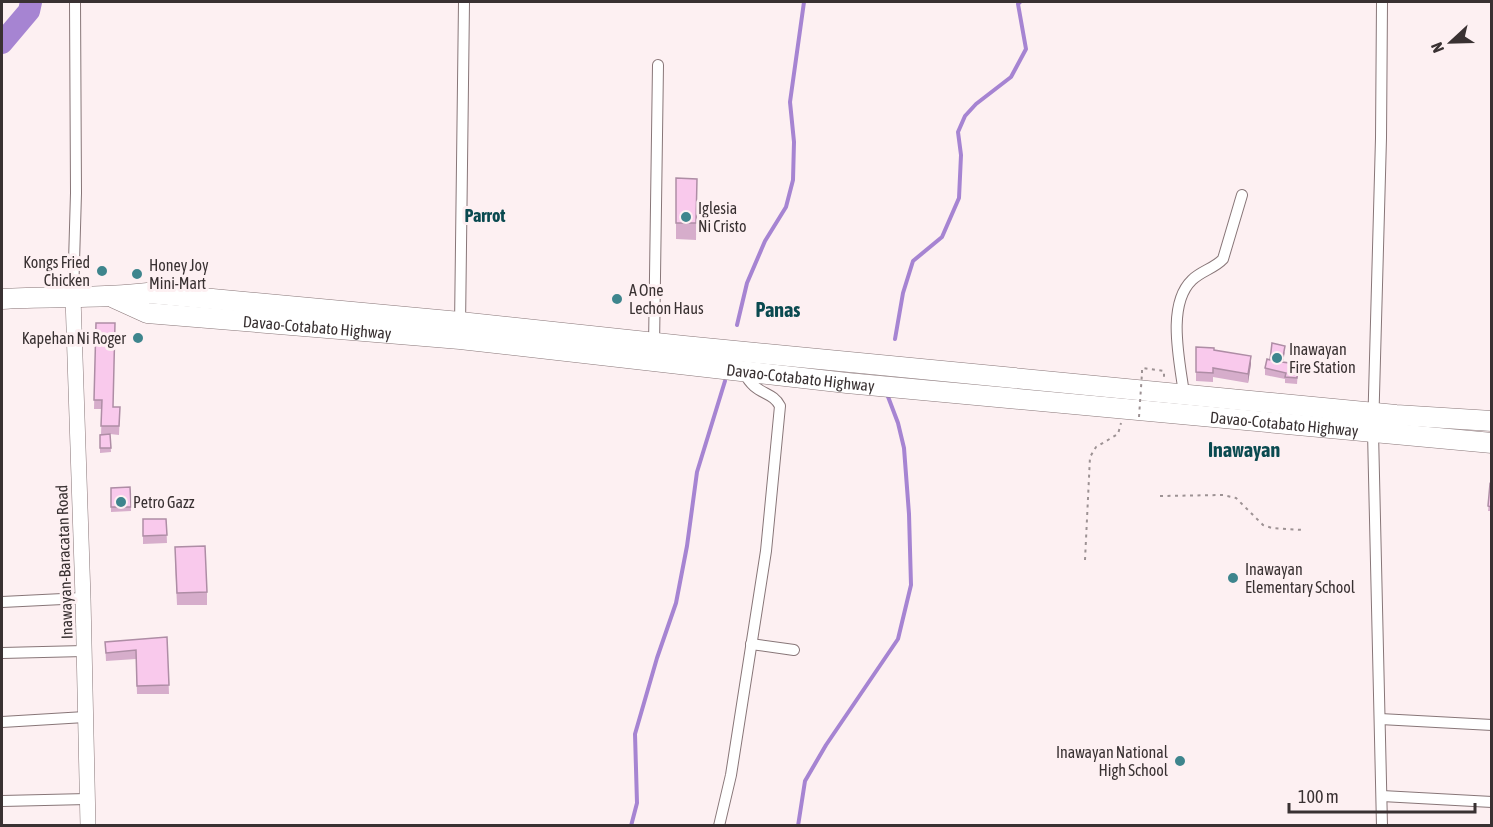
<svg xmlns="http://www.w3.org/2000/svg" width="1493" height="827" font-family="'Asap Condensed',sans-serif">
<style>
.lines{fill:none;stroke-linecap:round;stroke-linejoin:round}
.stream{stroke:#a684d2;stroke-width:4}
.river{stroke:#a684d2;stroke-width:22}
.street-casing{stroke:#887678;stroke-width:12}
.secondary-casing{stroke:#887678;stroke-width:16}
.highway-casing{stroke:#887678;stroke-width:21}
.path{stroke:#9d9294;stroke-width:2;stroke-dasharray:3 4.5;stroke-linecap:butt}
.street{stroke:#fff;stroke-width:10}
.secondary{stroke:#fff;stroke-width:15}
.highway{stroke:#fff;stroke-width:20}
.path-bridge{stroke:#9d9294;stroke-width:2;stroke-dasharray:3 4.5;stroke-linecap:butt}
.wall{fill:#d6adcb}
.shaded-wall{fill:#ae8da5}
.building{fill:#f9c9ec;stroke:#ae8da5;stroke-width:1.5}
.poi-dot{fill:#3e858d;stroke:#fdf0f2;stroke-width:2}
.labels{text-anchor:middle;stroke-width:6;stroke-linejoin:round;paint-order:stroke}
.poi-label{font-size:16px;fill:#393132;stroke:#fdf0f2;text-anchor:start}
.street-label{font-size:16px;fill:#393132;stroke:#fdf0f2}
.neighbourhood-label{font-size:18px;font-weight:bold;fill:#0a4a50;stroke:#fdf0f2}
.quarter-label{font-size:20px;font-weight:bold;fill:#0a4a50;stroke:#fdf0f2}
</style>
<rect width="100%" height="100%" fill="#fdf0f2"/>
<g class="lines">
<g class="stream">
<path d="M737,325L747,283L765,241L786,207L793,180L794,142L790,102L804,2"/>
<path d="M895,339L903,293L913,261L942,237L959,198L961,155L958,132L965,116L976,104L1011,77L1026,49L1018,4L1020,2"/>
<path d="M631,826L637,803L635,734L657,658L676,603L687,546L697,472L725,381"/>
<path d="M798,826L805,781L826,745L898,639L911,585L909,514L904,448L898,423L887,394"/>
</g>
<path class="river" d="M2,43L29,11L31,2"/>
<g class="street-casing">
<g id="street">
<path d="M1382,2L1381,138L1373,432L1382,826"/>
<path d="M73,297L76,193L75,2"/>
<path d="M460,327L464,2"/>
<path d="M654,347L658,65"/>
<path d="M1184,394C1180,362 1166,305 1192,280C1201,271 1215,268 1223,259L1242,195"/>
<path d="M2,602L83,598"/>
<path d="M751,644L794,650"/>
<path d="M2,653L84,651"/>
<path d="M1380,719L1492,725"/>
<path d="M2,722L85,717"/>
<path d="M1382,796L1492,802"/>
<path d="M2,801L87,799"/>
<path d="M719,826L731,775L766,551L780,406C772,390 755,396 744,372"/>
</g>
</g>
<g class="secondary-casing">
<path id="secondary" d="M73,297L83,598L88,826"/>
</g>
<g class="highway-casing">
<g id="highway">
<path id="s1" d="M114,298L147,313L460,339L847,383L1492,443"/>
<path d="M2,299C50,296 99,299 148,293L460,322L684,346L1396,415L1492,421"/>
</g>
</g>
<g class="path">
<path d="M1142,373V368L1164,371V377"/>
<path d="M1160,496L1223,495L1236,498L1263,525L1272,528L1303,530"/>
<path d="M1085,560L1090,457L1096,447L1118,434L1121,423"/>
</g>
<use href="#street" class="street"/>
<use href="#secondary" class="secondary"/>
<use href="#highway" class="highway"/>
<path class="path-bridge" d="M1139,417L1142,373"/>
</g>
<g class="wall">
<path d="M676,178L697,179L696,240L676,239Z"/>
<path d="M96,323L113,407H120L119,435L110,434L111,452L100,453V435L101,434L102,409H94Z"/>
<path d="M1196,347L1214,350L1251,364L1248,383L1213,377V382L1196,381Z"/>
<path d="M1285,352L1283,362L1298,370L1297,384L1285,383V379L1265,375V368Z"/>
<path d="M1491,485V511H1488Z"/>
<path d="M130,487L131,511L111,512V488Z"/>
<path d="M143,519H166L167,543L143,544Z"/>
<path d="M175,559L207,592V605H177Z"/>
<path d="M167,637L169,694H137L136,659L106,661L105,642Z"/>
</g>
<path class="shaded-wall" d="M1251,356V364L1248,383V374Z"/>
<g class="building">
<path d="M676,178L697,179L696,223H676Z"/>
<path d="M96,323H115L113,407H120L119,426H101L102,400H94Z"/>
<path d="M1272,343L1285,346L1282,362L1298,364L1297,378L1285,377L1286,373L1265,368L1267,359L1270,360Z"/>
<path d="M1196,347L1214,348V350L1251,356L1248,374L1213,368V373L1196,372Z"/>
<path d="M110,434L111,448H100V435Z"/>
<path d="M1490,484L1491,485V507L1488,506Z"/>
<path d="M130,487L131,507H111V488Z"/>
<path d="M143,519H166L167,535L143,536Z"/>
<path d="M205,546L207,592L177,593L175,547Z"/>
<path d="M167,637L169,685L137,686L136,650L106,653L105,642Z"/>
</g>
<g class="poi-dot">
<circle cx="686" cy="217" r="6"/>
<circle cx="102" cy="271" r="6"/>
<circle cx="137" cy="274" r="6"/>
<circle cx="617" cy="299" r="6"/>
<circle cx="138" cy="338" r="6"/>
<circle cx="1277" cy="358" r="6"/>
<circle cx="121" cy="502" r="6"/>
<circle cx="1233" cy="578" r="6"/>
<circle cx="1180" cy="761" r="6"/>
</g>
<g class="labels">
<g class="poi-label">
<text x="698" y="214">Iglesia<tspan x="698" dy="18">Ni Cristo</tspan></text>
<text x="90" y="268" text-anchor="end">Kongs Fried<tspan x="90" dy="18">Chicken</tspan></text>
<text x="149" y="271">Honey Joy<tspan x="149" dy="18">Mini-Mart</tspan></text>
<text x="629" y="296">A One<tspan x="629" dy="18">Lechon Haus</tspan></text>
<text x="126" y="344" text-anchor="end">Kapehan Ni Roger</text>
<text x="1289" y="355">Inawayan<tspan x="1289" dy="18">Fire Station</tspan></text>
<text x="133" y="508">Petro Gazz</text>
<text x="1245" y="575">Inawayan<tspan x="1245" dy="18">Elementary School</tspan></text>
<text x="1168" y="758" text-anchor="end">Inawayan National<tspan x="1168" dy="18">High School</tspan></text>
</g>
<g class="street-label">
<text dy="6" stroke="none"><textPath href="#s1" startOffset="207">Davao-Cotabato Highway</textPath></text>
<text dy="6" stroke="none"><textPath href="#s1" startOffset="693">Davao-Cotabato Highway</textPath></text>
<text dy="6" stroke="none"><textPath href="#s1" startOffset="1179">Davao-Cotabato Highway</textPath></text>
<text transform="translate(64 562) rotate(-92)" y="6">Inawayan-Baracatan Road</text>
</g>
<g class="neighbourhood-label">
<text x="485" y="222">Parrot</text>
</g>
<g class="quarter-label">
<text x="778" y="317">Panas</text>
<text x="1244" y="457">Inawayan</text>
</g>
</g>
<rect width="1493" height="827" fill="none" stroke="#393132" stroke-width="6"/>
<g transform="translate(1451 42) rotate(248)" stroke="#fdf0f2" stroke-width="4.5" paint-order="stroke">
<path d="M0-4.5L10 22L0 15L-10 22Z" fill="#393132"/>
<text y="-9" font-size="16" font-weight="bold" text-anchor="middle" fill="#393132">N</text>
</g>
<path d="M1289 803v9h186v-9" fill="none" stroke="#393132" stroke-width="3"/>
<text x="1298" y="803" font-size="18" fill="#393132" stroke="#fdf0f2" stroke-width="4.5" paint-order="stroke">100 m</text>
</svg>
